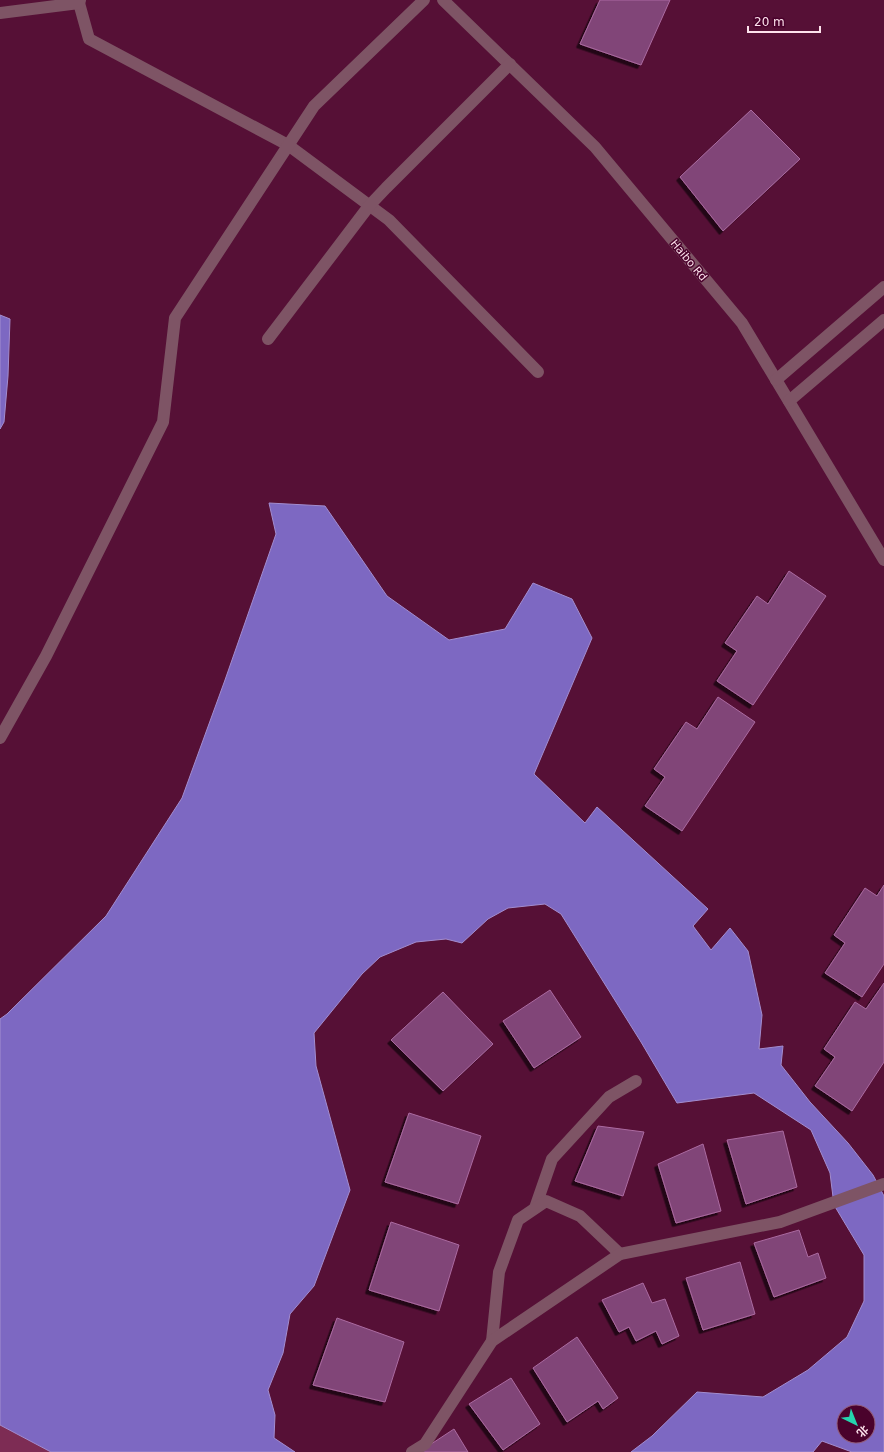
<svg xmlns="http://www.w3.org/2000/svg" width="884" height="1452" font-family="'DejaVu Sans','Noto Sans SC',sans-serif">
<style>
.green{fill:#7d2c54}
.water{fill:#7d68c2;stroke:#a38dcf;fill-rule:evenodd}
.building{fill:#814478;stroke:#ab6ba1;filter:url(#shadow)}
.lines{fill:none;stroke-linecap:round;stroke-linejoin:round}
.minor{stroke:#7e5465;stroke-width:12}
.labels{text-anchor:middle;stroke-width:3;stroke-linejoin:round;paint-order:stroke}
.street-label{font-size:11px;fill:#fde2ec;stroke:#4a022c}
</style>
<defs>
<filter id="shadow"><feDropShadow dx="-3.5" dy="3.5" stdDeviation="0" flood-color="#0009"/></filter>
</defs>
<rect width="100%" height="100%" fill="#561036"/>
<path class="green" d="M0,1425L51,1452H0Z"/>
<g class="water">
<path d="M0,315L10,319L8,376L4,422L0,429Z"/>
<path d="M269,503L325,506L387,596L449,640L505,629L533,583L572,599L592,638L534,774L585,823L597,807L708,909L693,926L711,950L730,928L748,951L762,1015L759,1049L783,1046L781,1065L810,1102L848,1143L873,1175L884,1196V1452H852L822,1441L813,1452H631L652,1436L697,1392L763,1397L808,1370L847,1337L864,1301V1255L834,1205L830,1173L811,1130L754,1093L677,1103L641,1042L561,914L545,904L508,908L488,919L462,943L446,939L416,942L380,957L362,974L314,1033L316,1066L350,1190L314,1286L290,1314L283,1353L268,1390L275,1415L274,1438L295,1452H51L0,1425V1019L7,1014L106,916L182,798L225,680L276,534ZM844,1412H868V1436H844Z"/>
</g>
<g class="building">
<path d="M600,0H670L641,65L580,44Z"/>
<path d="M751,110L800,159L723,231L680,177Z"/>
<path d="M789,571L826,596L753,705L717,681L737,651L725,643L757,596L768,604Z"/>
<path d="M718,697L755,722L682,831L645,806L665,777L654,769L686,722L697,729Z"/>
<path d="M884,885V964L862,997L825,973L845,943L834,935L865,888L877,896Z"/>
<path d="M884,983V1062L852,1111L815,1086L835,1057L824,1049L855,1002L866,1009Z"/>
<path d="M550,990L581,1037L534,1068L503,1021Z"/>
<path d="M443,992L493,1044L443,1091L391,1040Z"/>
<path d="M409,1113L481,1136L458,1204L385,1182Z"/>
<path d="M598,1126L644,1132L623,1196L575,1181Z"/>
<path d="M783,1131L797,1187L746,1204L727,1140Z"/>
<path d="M703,1144L721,1211L676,1223L658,1164Z"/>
<path d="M391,1222L459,1245L439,1311L369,1290Z"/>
<path d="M799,1230L808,1257L818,1253L826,1278L774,1297L754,1243Z"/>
<path d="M740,1262L755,1314L703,1330L686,1278Z"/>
<path d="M643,1283L652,1303L665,1299L679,1336L662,1344L656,1331L636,1341L629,1327L619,1332L602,1300Z"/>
<path d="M337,1318L404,1342L385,1402L313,1385Z"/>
<path d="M577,1337L618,1398L603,1409L598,1401L567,1422L533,1368Z"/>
<path d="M511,1378L540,1424L503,1450L469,1404Z"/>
<path d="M454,1429L468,1452H419Z"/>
</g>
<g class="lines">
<g class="minor">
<path d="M443,0L595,147L742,323L884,560"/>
<path d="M79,3L89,39L288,145L389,220L538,372"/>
<path d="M0,13L79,3L80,0"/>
<path d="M268,339L369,206L386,188L510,64"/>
<path d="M776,380L884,287"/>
<path d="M789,401L884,320"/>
<path d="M0,738L46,656L163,422L175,318L314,106L424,0"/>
<path d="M535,1208L552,1159L609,1097L636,1081"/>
<path d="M492,1341L499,1272L518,1220L546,1201L580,1216L620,1254"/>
<path d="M412,1452L425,1444L492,1341L620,1254L780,1222L884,1184"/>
</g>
</g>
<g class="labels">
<g class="street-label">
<text transform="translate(689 260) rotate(50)" y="4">Haibo Rd</text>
</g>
</g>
<g transform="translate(856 1424) rotate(137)"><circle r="19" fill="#4a022c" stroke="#925c79"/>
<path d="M0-3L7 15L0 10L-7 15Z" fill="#25d5ae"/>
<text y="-6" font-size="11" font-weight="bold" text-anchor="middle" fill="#fde2ec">北</text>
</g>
<path d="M748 26v6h72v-6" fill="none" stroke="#fde2ec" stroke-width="2"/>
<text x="754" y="26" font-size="12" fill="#fde2ec" stroke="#4a022c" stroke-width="3" paint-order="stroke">20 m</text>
</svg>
